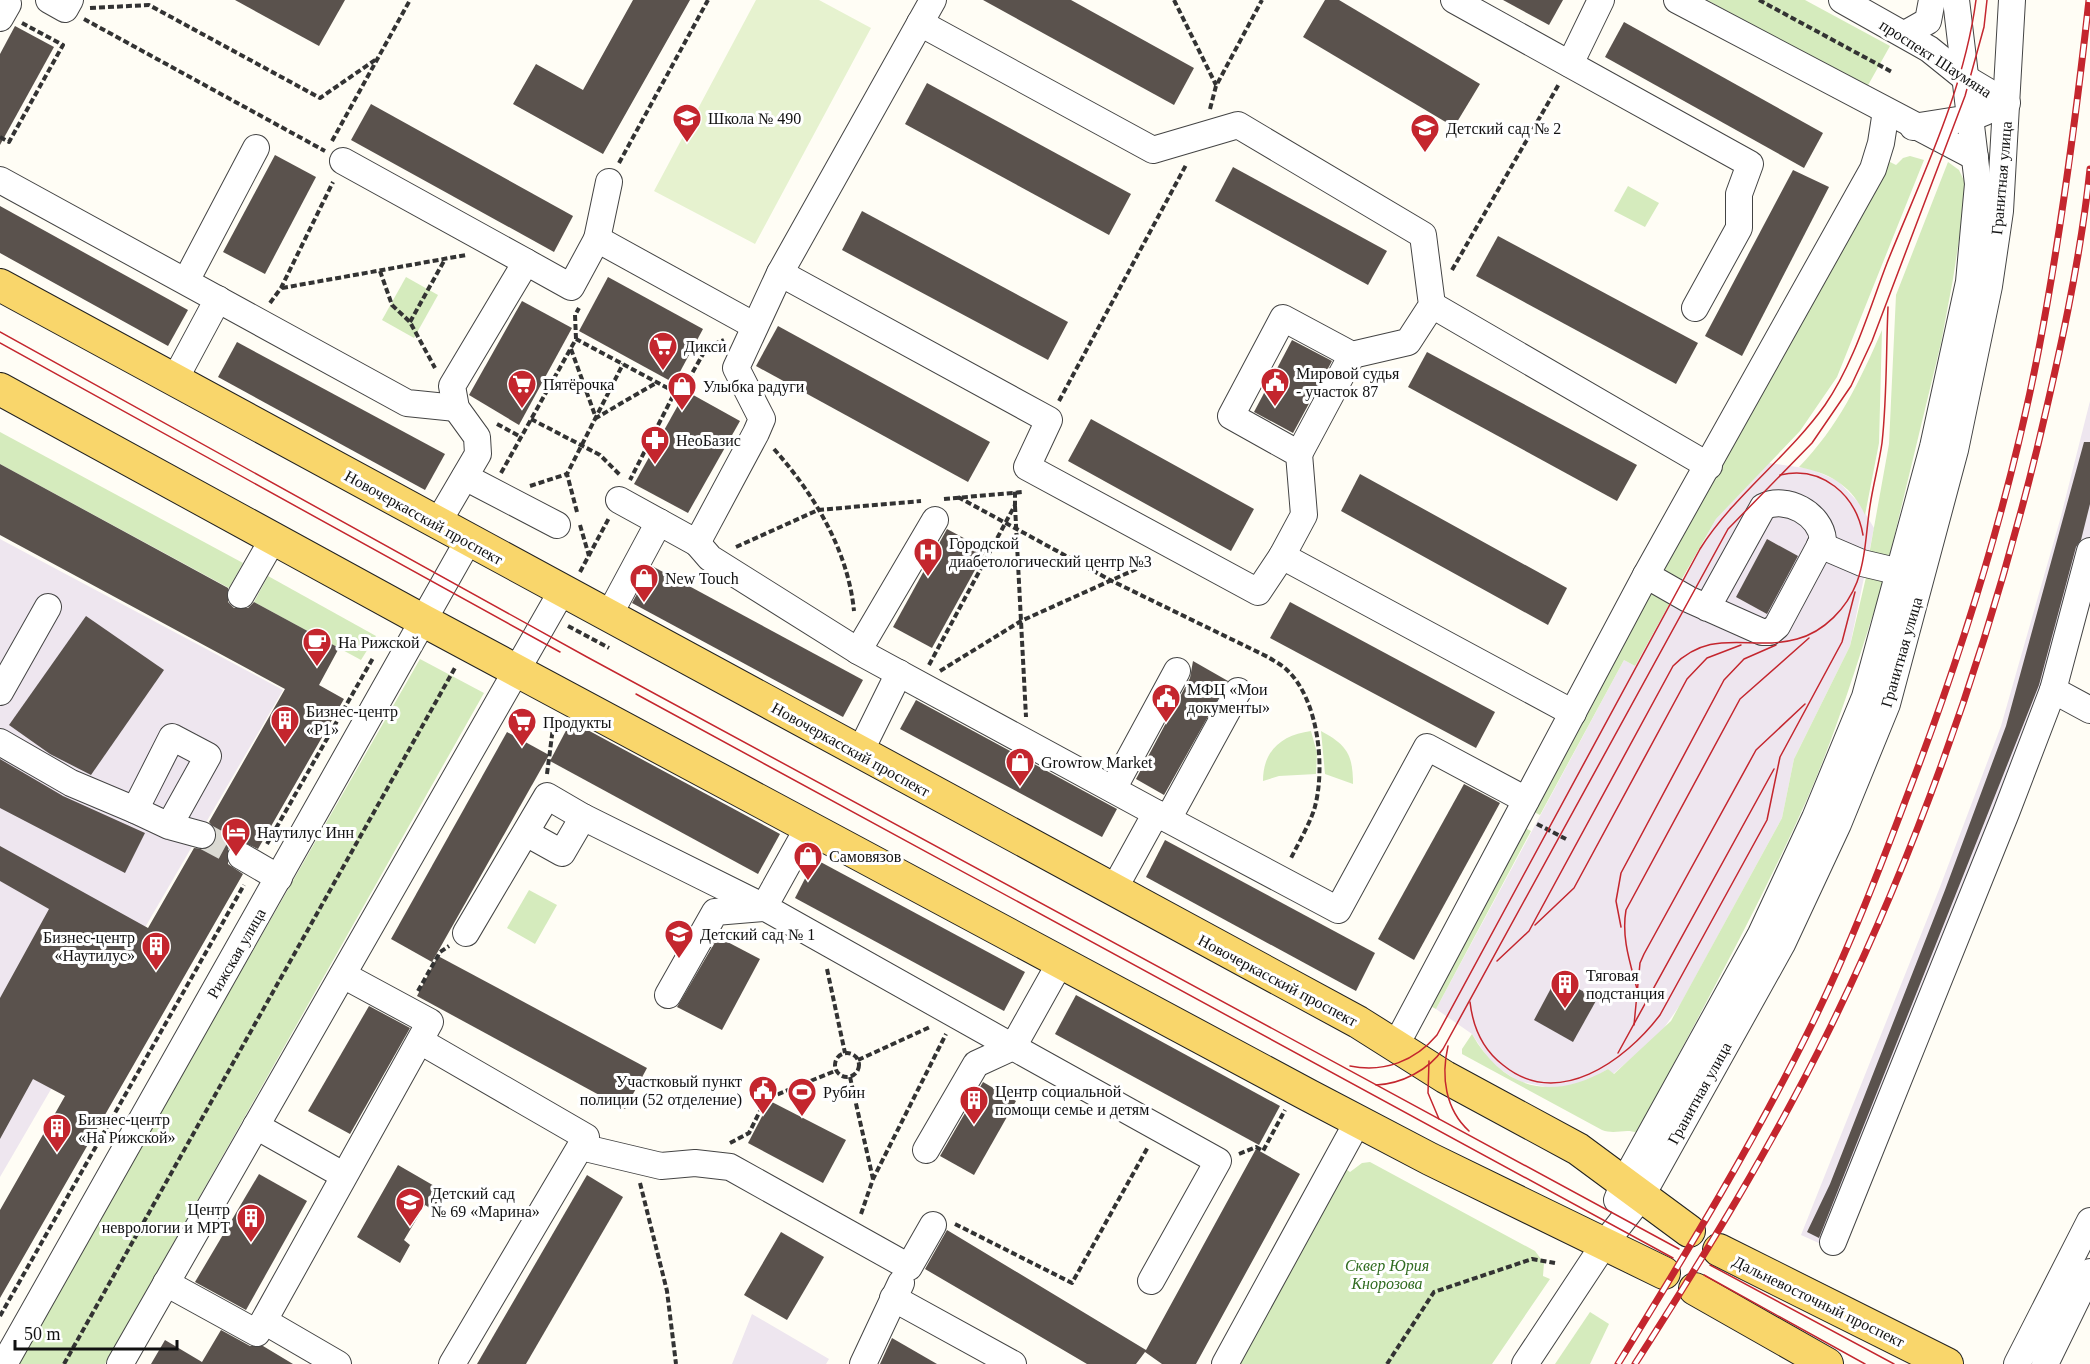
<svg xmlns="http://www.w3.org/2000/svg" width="2090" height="1364" font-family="'Times New Roman',serif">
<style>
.industrial{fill:#eee6ef}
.green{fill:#d5ebbd}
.pitch{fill:#e6f2cf}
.building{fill:#5a524d}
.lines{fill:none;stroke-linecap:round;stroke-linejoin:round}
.minor-tunnel{stroke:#dbdad3;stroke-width:26;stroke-dasharray:26 13;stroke-linecap:butt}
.minor-casing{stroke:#444;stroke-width:28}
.major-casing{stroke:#222;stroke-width:34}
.path{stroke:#333;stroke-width:4;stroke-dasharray:6 3;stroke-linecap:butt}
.minor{stroke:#fff;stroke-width:26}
.major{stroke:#f9d66b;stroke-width:32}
.tram{stroke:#c4262e;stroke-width:1.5}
.rail-casing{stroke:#c4262e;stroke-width:7}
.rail{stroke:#fff;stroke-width:4.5;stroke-dasharray:14;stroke-linecap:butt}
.labels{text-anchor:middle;stroke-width:6;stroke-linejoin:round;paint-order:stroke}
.street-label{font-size:16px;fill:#111;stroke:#fff}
.poi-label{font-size:16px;fill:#111;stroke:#fff;text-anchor:start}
.park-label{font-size:16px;font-style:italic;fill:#2f6b1f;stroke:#fff}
</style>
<rect width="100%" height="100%" fill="#fffdf5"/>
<g class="industrial">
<path d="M2090,401V578L1832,1249L1801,1235L1940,887L2001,726L2060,520Z"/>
<path d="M1769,463L1811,469L1838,481L1859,503L1874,528L1850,646L1794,759L1782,818L1680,1005L1659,1035L1613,1074L1608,1069L1590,1080L1569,1086L1550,1088L1518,1081L1492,1064L1472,1034L1436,1009L1624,660L1635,666L1716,519Z"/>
<path d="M0,539L283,690L0,1177Z"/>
<path d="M752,1314L829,1359L826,1364H732Z"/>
</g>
<g class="green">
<path d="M1707,0H1805L1890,46L1867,87Z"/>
<path d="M1910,156L1924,160L1837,377L1800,431L1716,519L1679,584L1661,575L1713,467L1888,161L1896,165L1903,158Z"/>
<path d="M1948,162L1959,170L1967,187L1953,279L1941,343L1890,554L1884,558L1869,555L1889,444L1896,295Z"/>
<path d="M1628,186L1659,203L1645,227L1614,211Z"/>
<path d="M406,277L438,295L414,338L382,320Z"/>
<path d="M1882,330L1879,443L1865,515C1852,486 1830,473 1799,467C1838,427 1860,381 1882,330Z"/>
<path d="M0,432L243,563L229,588L0,464Z"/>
<path d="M1867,573L1880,575L1883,583C1860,655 1838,728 1808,797C1757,912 1695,1022 1637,1133C1626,1128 1615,1135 1602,1130L1462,1054V1049L1472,1034C1504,1091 1553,1101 1608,1069L1614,1074L1671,1021L1782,818L1794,759L1850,646Z"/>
<path d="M268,576L376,636L361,660L254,602Z"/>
<path d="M1653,592L1671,601L1635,666L1624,660L1540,815L1528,809L1645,593Z"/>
<path d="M420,659L484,693L105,1364H16Z"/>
<path d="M1311,731L1317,753L1316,774L1279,776L1263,781C1263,750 1282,735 1311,731Z"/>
<path d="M1321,731C1347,745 1353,755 1353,784L1325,774Z"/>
<path d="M1520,825L1531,831L1436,1009L1424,1003Z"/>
<path d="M529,890L557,905L535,944L507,928Z"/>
<path d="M1370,1162L1535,1251L1544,1263L1543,1276L1550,1279L1492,1364H1237L1343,1167L1350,1172L1362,1163Z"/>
<path d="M1590,1312L1609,1324L1590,1364H1555Z"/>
</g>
<path class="pitch" d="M756,0H819L871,28L755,244L654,191Z"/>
<g class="building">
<path d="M235,0H345L319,46Z"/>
<path d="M633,0H690L603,154L513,104L536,64L583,90Z"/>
<path d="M983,0H1071L1194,68L1174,105Z"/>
<path d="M1325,0H1339L1480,84L1454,127L1303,37Z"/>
<path d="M1503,0H1563L1549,25Z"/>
<path d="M1624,22L1823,133L1804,168L1605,57Z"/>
<path d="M15,26L54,47L0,145V54Z"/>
<path d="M927,83L1131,194L1109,235L905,124Z"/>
<path d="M371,104L573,216L554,252L351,140Z"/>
<path d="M275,155L316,177L265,274L223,252Z"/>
<path d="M1233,167L1387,251L1368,285L1215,201Z"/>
<path d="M1793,170L1829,187L1742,356L1705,336Z"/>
<path d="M0,206L188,310L168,346L0,253Z"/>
<path d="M862,211L1068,322L1048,360L842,250Z"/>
<path d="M1498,236L1698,343L1676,384L1476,276Z"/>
<path d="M608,277L703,329L674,383L579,331Z"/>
<path d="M522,301L572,328L519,425L469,395Z"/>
<path d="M778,326L990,442L968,482L756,366Z"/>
<path d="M1292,340L1332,361L1293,433L1254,412Z"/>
<path d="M237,342L445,454L425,490L218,377Z"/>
<path d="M1427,352L1637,465L1617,501L1408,387Z"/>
<path d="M686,391L740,421L688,513L634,484Z"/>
<path d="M1091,419L1254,509L1231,551L1068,461Z"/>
<path d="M2084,442H2090V504L2081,540L2076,547L2039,685L1819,1238L1807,1232L1830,1184L1945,890L2006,726Z"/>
<path d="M0,464L228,588V602L234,608H248L254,602L339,648L319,685L344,699L258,849L240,841L228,849V864L243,874L0,1298V1210L65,1096L33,1079L0,1139V998L49,909L0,881V846L148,928L194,848L206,849L216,839V831L209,822L285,689L0,535Z"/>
<path d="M1360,474L1567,588L1548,625L1341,511Z"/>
<path d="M947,529L986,550L932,648L893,627Z"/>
<path d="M1767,539L1798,556L1767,614L1736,597Z"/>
<path d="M652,566L863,680L843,717L632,603Z"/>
<path d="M1290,602L1495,712L1476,748L1270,638Z"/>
<path d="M86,616L164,670L91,775L50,754L9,725Z"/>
<path d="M1193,661L1228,681L1164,795L1136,779L1190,678Z"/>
<path d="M916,700L1117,809L1102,837L900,729Z"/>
<path d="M571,721L780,834L758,874L550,761Z"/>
<path d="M507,732L549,755L432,962L391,939Z"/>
<path d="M0,759L63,796L145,833L125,873L0,808Z"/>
<path d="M1464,784L1500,803L1414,960L1378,939Z"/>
<path d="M1165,840L1375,953L1356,991L1146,877Z"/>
<path d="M815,859L1025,972L1004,1011L795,898Z"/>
<path d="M718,937L760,959L722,1030L677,1007Z"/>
<path d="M438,956L647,1068L625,1109L417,996Z"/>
<path d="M1557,977L1597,999L1573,1042L1534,1020Z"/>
<path d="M1076,995L1280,1106L1259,1145L1055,1034Z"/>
<path d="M369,1006L410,1028L350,1134L308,1111Z"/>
<path d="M983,1082L1016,1101L974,1175L940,1156Z"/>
<path d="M770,1101L846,1140L823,1183L748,1143Z"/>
<path d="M1256,1149L1300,1174L1196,1364H1162L1145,1352L1136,1364H1087L925,1269L947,1230L1146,1350Z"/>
<path d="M398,1165L443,1191L433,1210L425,1205L404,1240L410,1245L400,1263L357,1237Z"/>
<path d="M259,1174L307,1201L246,1310L195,1282Z"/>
<path d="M587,1175L623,1197L526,1364H477Z"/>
<path d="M781,1232L824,1257L787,1320L744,1295Z"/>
<path d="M221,1330L250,1346H263L293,1364H151L165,1340L202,1362Z"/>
<path d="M892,1338L937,1364H880Z"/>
</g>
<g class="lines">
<path class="minor-tunnel" d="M202,835L241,856"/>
<g class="minor-casing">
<g id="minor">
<path d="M49,0L65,9L70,0"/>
<path d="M1454,0L1750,164L1739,194V228L1695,308"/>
<path d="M1677,0L1975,157"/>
<path d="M1842,0L1929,49L1965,78L2007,103"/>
<path d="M0,18L8,4"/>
<path d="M1905,34L1928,21L1932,0"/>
<path d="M1570,64L1601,0"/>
<path d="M1913,127L1970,118L1985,112"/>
<path d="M343,161L526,262"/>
<path d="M0,180L407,403L456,408"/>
<path d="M597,239L609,182"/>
<path d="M780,273L933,0"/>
<path d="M186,281L256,148"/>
<path d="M1432,305L1709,466"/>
<path d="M174,381L218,299"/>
<path d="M1299,454L1352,355"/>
<path d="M465,477L557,525"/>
<path d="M619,500L659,522"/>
<path d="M437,524L478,454L477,437L456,408L452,386L526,262L571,287L597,239L755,326"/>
<path d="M697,543L710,558L858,651L1156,813"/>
<path d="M1820,545L1862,563L1900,572"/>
<path d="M1282,556L1573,713"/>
<path d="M1646,575L1688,599L1762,632H1770L1777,626L1823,540C1821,514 1786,495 1763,507L1707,608"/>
<path d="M241,595L273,539"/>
<path d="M608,617L659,522L697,543L756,433L762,419L736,368L780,273L1049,420L1027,467L1258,592L1282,556L1304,515L1299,454L1231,416L1283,318L1352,355L1408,342L1432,305L1423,235L1238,125L1153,150L920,23"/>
<path d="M858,651L935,520"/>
<path d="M2053,690L2090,710"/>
<path d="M0,692L48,607"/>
<path d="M0,742L71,783L135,810"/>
<path d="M859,754L899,673"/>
<path d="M1113,789L1177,671"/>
<path d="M1168,819L1238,691"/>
<path d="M169,826L135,810L172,737L208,756L169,826L202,835"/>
<path d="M809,826L764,907L1013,1047L1060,963"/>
<path d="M526,833L562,853L583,817"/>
<path d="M241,856L279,878"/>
<path d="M1113,891L1156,813L1338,910L1427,747L1526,800"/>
<path d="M466,933L547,796L583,817L764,907"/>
<path d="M668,995L715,912L763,908"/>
<path d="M420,1041L586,1137L452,1364"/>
<path d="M1396,1045L1646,575L1873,169L1881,143L1886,111"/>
<path d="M256,1126L343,1175"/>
<path d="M581,1147L661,1166L695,1163L730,1167L909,1267L933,1225"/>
<path d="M926,1150L976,1064L1013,1047L1218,1161L1151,1281"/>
<path d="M1617,1200L1624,1182L1761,934L1815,818L1865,697L1933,447L1969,282L1978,184L1956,0"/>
<path d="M1833,1242L2006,813L2053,690L2090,551"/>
<path d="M166,1283L257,1333L430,1022L343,975"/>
<path d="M893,1298L1013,1364"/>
<path d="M264,1321L338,1364"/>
<path d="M4,1364L468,541"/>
<path d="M120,1364L562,591"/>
<path d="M863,1364L901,1283"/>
<path d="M1225,1364L1358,1121"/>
<path d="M1525,1364L1605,1243L1641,1197L1782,944L1838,824L1887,704L1955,450L1989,286L2000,211L2012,0"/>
<path d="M2017,1364L2090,1221"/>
<path d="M2045,1364L2090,1272"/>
</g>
</g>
<g class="major-casing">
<g id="major">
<path d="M0,285L1358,1022L1445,1077L1578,1149L1689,1231"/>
<path d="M0,389L424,621L1308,1095L1430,1159L1664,1273"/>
<path d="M1719,1250L1947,1364"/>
<path d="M1695,1289L1827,1364"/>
</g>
</g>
<g class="path">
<path d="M1174,0L1216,85"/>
<path d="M1759,0L1892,72"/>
<path d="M90,8L149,5L320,98L378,58"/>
<path d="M84,19L325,151"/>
<path d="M1210,109L1216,86L1262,0"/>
<path d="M0,137L9,142L63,45L22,23"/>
<path d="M332,141L410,0"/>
<path d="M619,163L708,0"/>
<path d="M1452,270L1559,84"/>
<path d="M380,271L392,305L410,322L435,368"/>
<path d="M282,288L466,255"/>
<path d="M270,303L281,288L333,182"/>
<path d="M410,322L444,261"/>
<path d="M576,339L575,315L579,308"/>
<path d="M571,349L596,418L656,383"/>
<path d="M675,392L686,384L707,347L724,340"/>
<path d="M1059,401L1186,165"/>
<path d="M531,419L600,455L621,476"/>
<path d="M497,424L521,437"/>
<path d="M774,449C814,494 848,550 854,611"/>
<path d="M501,473L576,339L675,392L630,480"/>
<path d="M530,486L567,474"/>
<path d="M958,497L1112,581L1268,657C1274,661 1282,665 1287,670C1319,700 1326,770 1314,810C1308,827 1298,844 1290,860"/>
<path d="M944,499L1023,492"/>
<path d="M1015,506L1026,717"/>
<path d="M577,512L567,474L623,364"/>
<path d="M580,525L589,556"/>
<path d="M736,547L818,510L921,501"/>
<path d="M580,572L609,518"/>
<path d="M568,626L609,648"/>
<path d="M929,665L1015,505V490"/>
<path d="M940,671L1021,621L1154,561"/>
<path d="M547,774L554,720"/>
<path d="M1537,824L1566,839"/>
<path d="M267,844L373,658"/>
<path d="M827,969L845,1053"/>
<path d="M418,991L440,952L449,946"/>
<circle cx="847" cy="1065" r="12"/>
<path d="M858,1060L930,1027"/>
<path d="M850,1077L873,1179"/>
<path d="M730,1143L749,1133L766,1099L835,1071"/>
<path d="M1239,1154L1256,1147L1263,1151L1285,1110"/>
<path d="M640,1183L667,1291L676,1364"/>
<path d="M861,1214L873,1179L946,1034"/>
<path d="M955,1224L1072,1283L1148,1147"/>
<path d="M0,1316L244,885"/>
<path d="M64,1364L456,666"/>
<path d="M1387,1364L1434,1292L1532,1259L1555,1263"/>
</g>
<use href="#minor" class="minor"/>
<use href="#major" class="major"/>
<g class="tram">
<path d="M0,332L587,657L1679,1249"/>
<path d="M0,343L560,652"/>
<path d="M1780,475C1822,465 1856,495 1863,535"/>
<path d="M636,694L1673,1258"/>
<path d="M1535,925L1574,888L1687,679L1707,658L1741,645"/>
<path d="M1621,927L1616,901L1621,873L1724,680L1744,659L1776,645"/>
<path d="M1497,961L1529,931L1673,666C1713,626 1751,652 1797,639C1824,632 1847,608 1857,582C1866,557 1866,531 1870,506C1873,485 1879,464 1882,443C1887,398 1886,352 1888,307"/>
<path d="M1638,993C1631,965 1621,939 1626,910L1740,699L1809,638"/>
<path d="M1470,1002C1473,1028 1482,1049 1503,1065C1558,1110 1625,1061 1660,1015L1767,820L1780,757L1842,642L1855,592"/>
<path d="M1634,1025L1640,963L1644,954L1756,750L1805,704"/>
<path d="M1448,1046C1441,1076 1445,1109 1469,1131"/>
<path d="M1618,1053L1774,769"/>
<path d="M1429,1061L1428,1093L1439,1119"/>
<path d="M1350,1066C1384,1073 1415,1061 1437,1035L1700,549C1734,495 1788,457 1825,405C1854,363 1869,310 1887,263C1921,178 1964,92 1976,0"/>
<path d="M1376,1085C1401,1084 1429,1070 1443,1049L1728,529L1812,443L1851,386L1872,341L1965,96L1984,27L1987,0"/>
<path d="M1710,1265L1894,1364"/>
<path d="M1704,1275L1865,1364"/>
</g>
<g class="rail-casing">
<g id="rail">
<path d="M1618,1364C1687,1252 1756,1139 1814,1020C1850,946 1880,868 1909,791C1964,647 2010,499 2039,348C2061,233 2076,117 2089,0"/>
<path d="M1635,1364C1705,1255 1773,1144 1830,1028C1920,844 1988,648 2037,449C2059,357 2080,263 2090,169"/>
</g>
</g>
<use href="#rail" class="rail"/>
</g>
<defs>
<g id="school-pin" transform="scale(1.5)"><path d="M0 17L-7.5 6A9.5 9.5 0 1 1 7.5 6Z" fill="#c4262e" stroke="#fff"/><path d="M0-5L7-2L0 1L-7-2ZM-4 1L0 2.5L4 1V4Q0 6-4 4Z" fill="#fff"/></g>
<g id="supermarket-pin" transform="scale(1.5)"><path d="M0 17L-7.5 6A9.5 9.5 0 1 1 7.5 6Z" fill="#c4262e" stroke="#fff"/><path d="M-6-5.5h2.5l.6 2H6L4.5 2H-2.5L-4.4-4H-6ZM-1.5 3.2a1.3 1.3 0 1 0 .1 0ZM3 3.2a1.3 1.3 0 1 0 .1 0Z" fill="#fff"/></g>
<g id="civic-pin" transform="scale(1.5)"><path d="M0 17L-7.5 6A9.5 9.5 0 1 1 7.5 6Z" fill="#c4262e" stroke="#fff"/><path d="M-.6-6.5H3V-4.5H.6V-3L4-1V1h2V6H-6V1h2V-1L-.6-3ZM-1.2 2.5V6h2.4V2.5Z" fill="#fff"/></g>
<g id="shop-pin" transform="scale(1.5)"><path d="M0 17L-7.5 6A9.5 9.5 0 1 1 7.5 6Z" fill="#c4262e" stroke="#fff"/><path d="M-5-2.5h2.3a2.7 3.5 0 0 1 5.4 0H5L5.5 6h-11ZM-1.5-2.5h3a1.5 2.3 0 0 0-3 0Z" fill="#fff"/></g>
<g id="pharmacy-pin" transform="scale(1.5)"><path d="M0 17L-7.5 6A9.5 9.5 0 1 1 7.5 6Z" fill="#c4262e" stroke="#fff"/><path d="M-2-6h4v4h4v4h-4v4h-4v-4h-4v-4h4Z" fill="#fff"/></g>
<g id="hospital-pin" transform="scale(1.5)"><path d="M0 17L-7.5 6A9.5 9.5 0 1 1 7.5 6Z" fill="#c4262e" stroke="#fff"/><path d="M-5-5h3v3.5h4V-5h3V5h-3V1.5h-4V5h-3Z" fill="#fff"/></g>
<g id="cafe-pin" transform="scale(1.5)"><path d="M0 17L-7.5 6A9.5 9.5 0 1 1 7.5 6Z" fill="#c4262e" stroke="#fff"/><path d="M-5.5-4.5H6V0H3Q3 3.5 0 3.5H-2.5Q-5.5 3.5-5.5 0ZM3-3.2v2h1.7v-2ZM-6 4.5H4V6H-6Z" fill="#fff"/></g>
<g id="building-pin" transform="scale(1.5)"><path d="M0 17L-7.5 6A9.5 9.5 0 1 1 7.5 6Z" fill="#c4262e" stroke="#fff"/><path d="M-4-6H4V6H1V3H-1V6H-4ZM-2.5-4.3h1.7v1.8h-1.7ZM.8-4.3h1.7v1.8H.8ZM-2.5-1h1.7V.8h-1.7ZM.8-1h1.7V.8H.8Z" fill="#fff"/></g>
<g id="hotel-pin" transform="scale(1.5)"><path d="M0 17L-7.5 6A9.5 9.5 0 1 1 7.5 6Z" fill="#c4262e" stroke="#fff"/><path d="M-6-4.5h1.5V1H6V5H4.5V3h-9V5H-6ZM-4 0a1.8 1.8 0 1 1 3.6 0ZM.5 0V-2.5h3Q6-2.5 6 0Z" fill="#fff"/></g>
<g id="stadium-pin" transform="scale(1.5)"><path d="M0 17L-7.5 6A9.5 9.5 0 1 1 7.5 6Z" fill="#c4262e" stroke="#fff"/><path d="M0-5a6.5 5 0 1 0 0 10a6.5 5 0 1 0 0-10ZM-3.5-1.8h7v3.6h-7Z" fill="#fff"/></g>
</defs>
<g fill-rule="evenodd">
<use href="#school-pin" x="687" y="118"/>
<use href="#school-pin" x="1425" y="128"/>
<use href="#supermarket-pin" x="663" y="346"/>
<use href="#civic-pin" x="1275" y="382"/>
<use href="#supermarket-pin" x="522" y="384"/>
<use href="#shop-pin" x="682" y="386"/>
<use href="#pharmacy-pin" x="655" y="440"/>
<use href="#hospital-pin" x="928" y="552"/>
<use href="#shop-pin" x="644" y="578"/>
<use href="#cafe-pin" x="317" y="642"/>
<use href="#civic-pin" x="1166" y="698"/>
<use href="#building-pin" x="285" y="720"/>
<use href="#supermarket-pin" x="522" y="722"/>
<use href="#shop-pin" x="1020" y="762"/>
<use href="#hotel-pin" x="236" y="832"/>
<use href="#shop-pin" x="808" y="856"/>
<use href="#school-pin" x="679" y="934"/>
<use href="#building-pin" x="156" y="946"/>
<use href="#building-pin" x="1565" y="984"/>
<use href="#civic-pin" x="763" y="1090"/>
<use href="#stadium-pin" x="802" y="1092"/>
<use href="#building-pin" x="974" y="1100"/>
<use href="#building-pin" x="57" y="1128"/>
<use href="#school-pin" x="410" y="1202"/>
<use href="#building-pin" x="251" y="1218"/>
</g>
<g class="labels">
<g class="street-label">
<text transform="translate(1936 58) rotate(33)" y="6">проспект Шаумяна</text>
<text transform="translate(2001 178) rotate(-85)" y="6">Гранитная улица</text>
<text transform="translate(424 517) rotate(29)" y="6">Новочеркасский проспект</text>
<text transform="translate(1901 652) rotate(-74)" y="6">Гранитная улица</text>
<text transform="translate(851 749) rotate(29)" y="6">Новочеркасский проспект</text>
<text transform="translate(236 953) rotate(-60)" y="6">Рижская улица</text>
<text transform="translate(1278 980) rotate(28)" y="6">Новочеркасский проспект</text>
<text transform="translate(1699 1093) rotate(-61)" y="6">Гранитная улица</text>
<text transform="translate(1819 1301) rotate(26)" y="6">Дальневосточный проспект</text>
</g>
<g class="poi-label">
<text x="708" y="124">Школа № 490</text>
<text x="1446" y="134">Детский сад № 2</text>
<text x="684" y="352">Дикси</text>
<text x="1296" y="379">Мировой судья<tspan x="1296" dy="18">- участок 87</tspan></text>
<text x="543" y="390">Пятёрочка</text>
<text x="703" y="392">Улыбка радуги</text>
<text x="676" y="446">НеоБазис</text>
<text x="949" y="549">Городской<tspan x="949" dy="18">диабетологический центр №3</tspan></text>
<text x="665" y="584">New Touch</text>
<text x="338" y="648">На Рижской</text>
<text x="1187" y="695">МФЦ «Мои<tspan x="1187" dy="18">документы»</tspan></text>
<text x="306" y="717">Бизнес-центр<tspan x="306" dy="18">«Р1»</tspan></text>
<text x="543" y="728">Продукты</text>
<text x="1041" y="768">Growrow Market</text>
<text x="257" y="838">Наутилус Инн</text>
<text x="829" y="862">Самовязов</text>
<text x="700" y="940">Детский сад № 1</text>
<text x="135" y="943" text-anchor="end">Бизнес-центр<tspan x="135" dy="18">«Наутилус»</tspan></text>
<text x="1586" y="981">Тяговая<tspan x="1586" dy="18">подстанция</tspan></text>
<text x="742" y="1087" text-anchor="end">Участковый пункт<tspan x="742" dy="18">полиции (52 отделение)</tspan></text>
<text x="995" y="1097">Центр социальной<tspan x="995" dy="18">помощи семье и детям</tspan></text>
<text x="823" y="1098">Рубин</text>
<text x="78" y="1125">Бизнес-центр<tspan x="78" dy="18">«На Рижской»</tspan></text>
<text x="431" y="1199">Детский сад<tspan x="431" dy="18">№ 69 «Марина»</tspan></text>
<text x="230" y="1215" text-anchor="end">Центр<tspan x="230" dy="18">неврологии и МРТ</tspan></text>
</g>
<g class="park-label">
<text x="1387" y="1271">Сквер Юрия<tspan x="1387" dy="18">Кнорозова</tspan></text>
</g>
</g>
<path d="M15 1340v9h162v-9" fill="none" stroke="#111111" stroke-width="3"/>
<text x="24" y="1340" font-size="18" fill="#111111" stroke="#ffffff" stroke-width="4.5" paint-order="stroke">50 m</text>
</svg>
